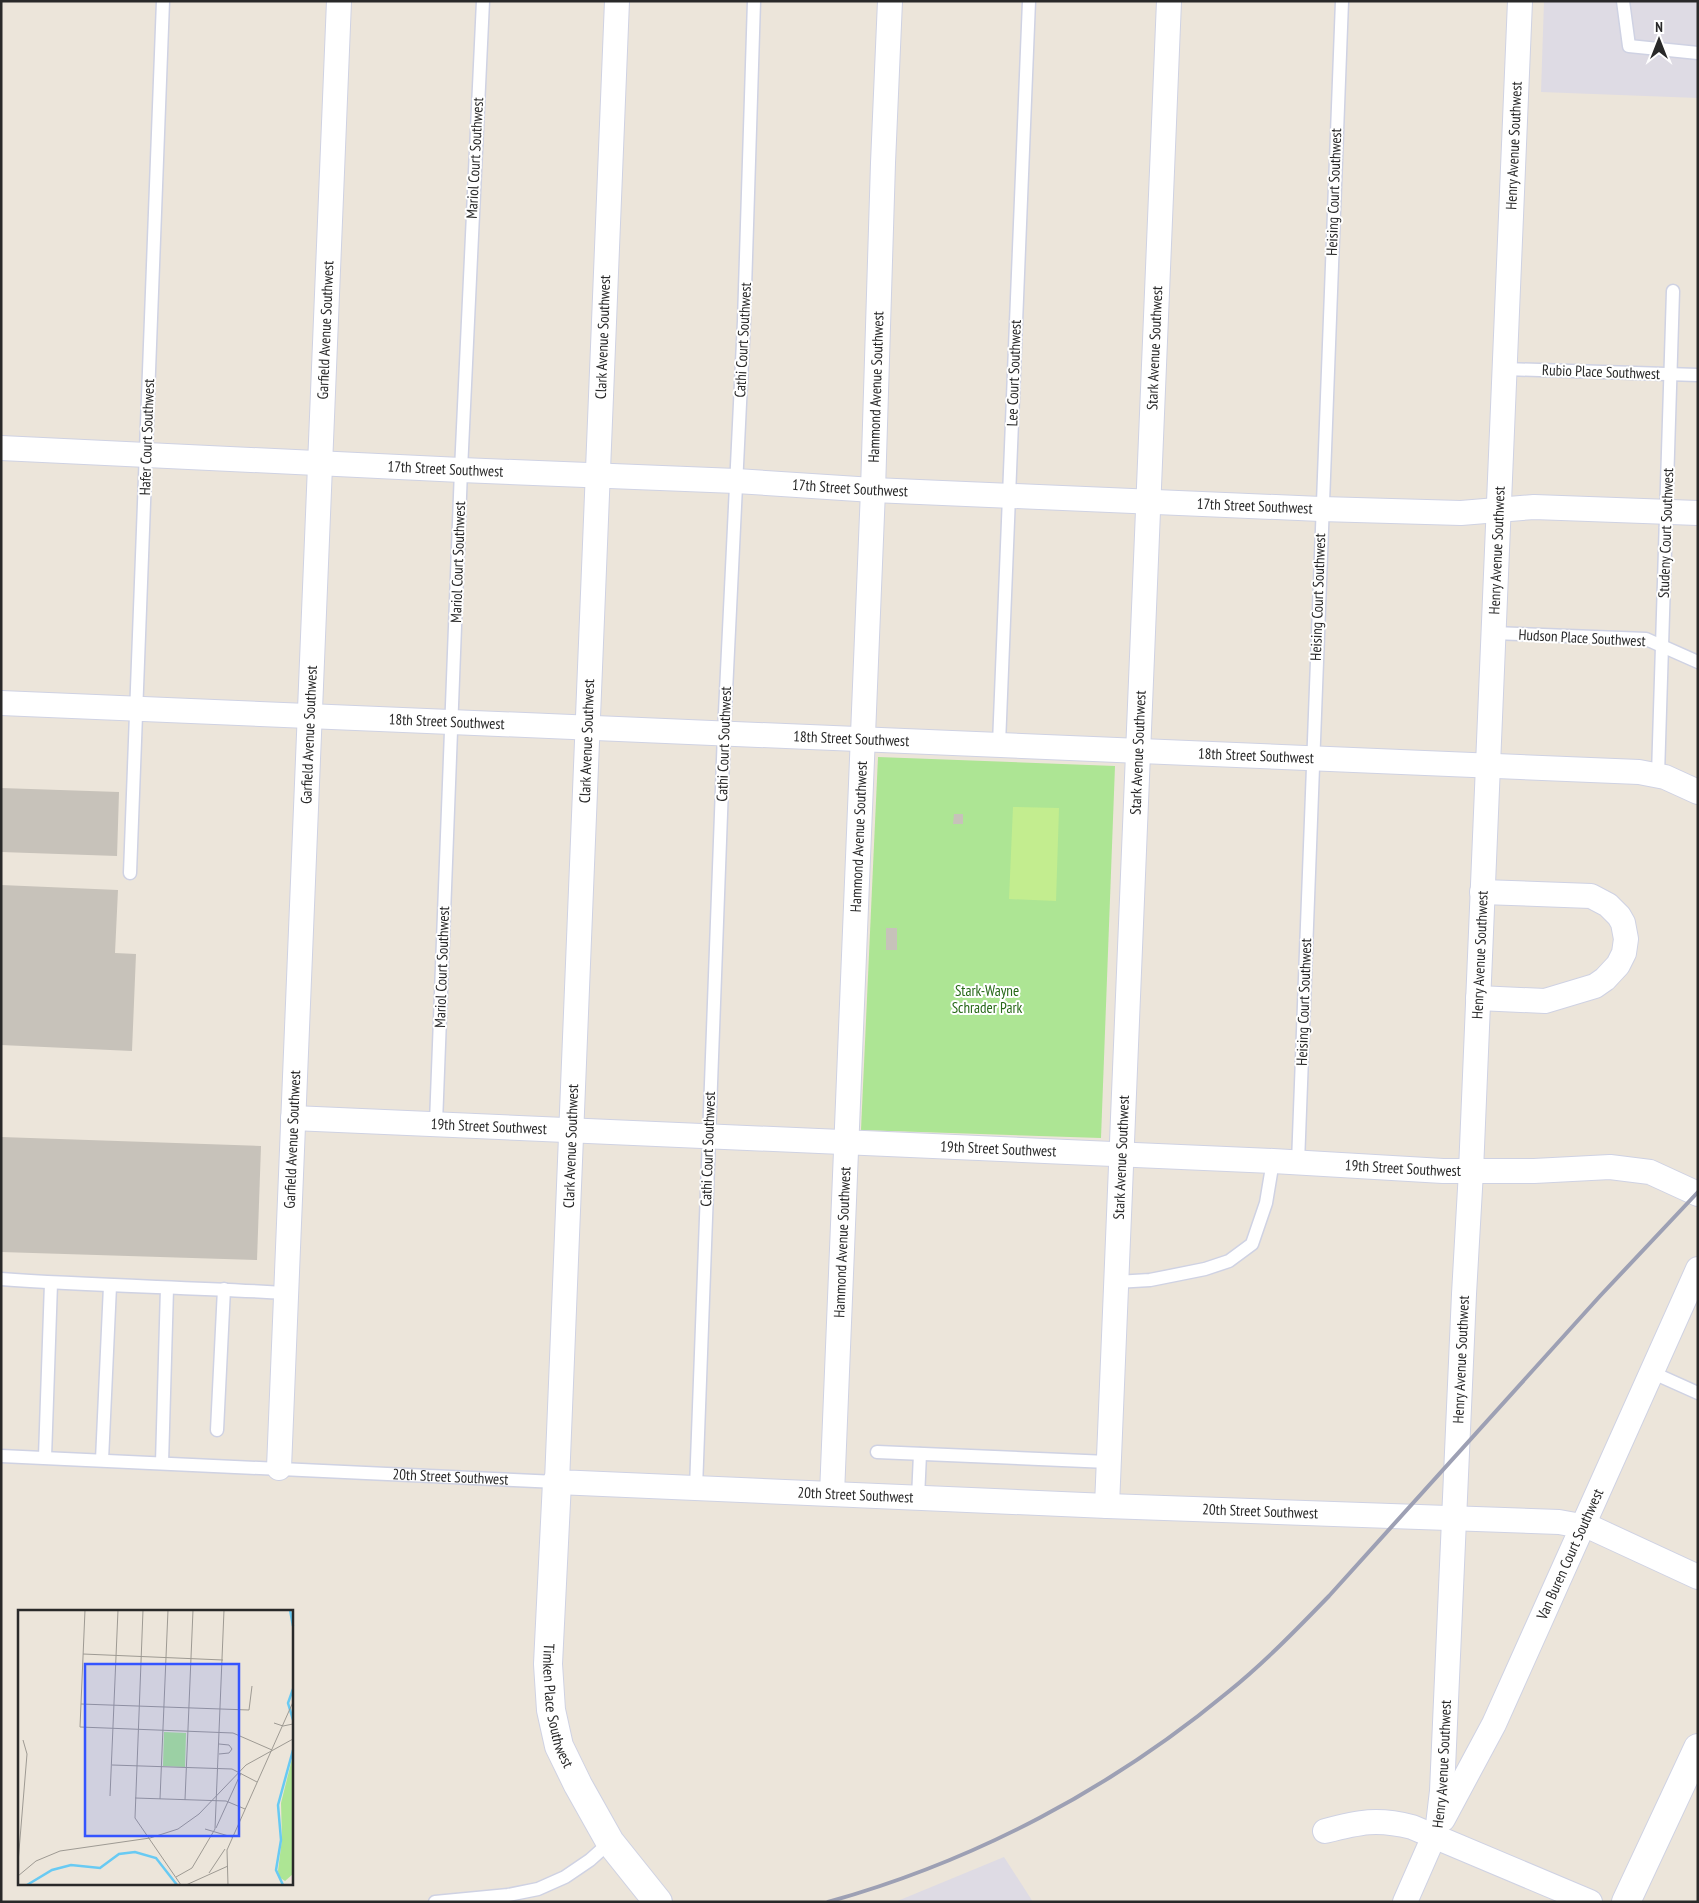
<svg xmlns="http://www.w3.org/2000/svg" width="1699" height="1903" font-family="'PT Sans Narrow',sans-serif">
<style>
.industrial{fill:#dedbe4}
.green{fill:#ade594}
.pitch{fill:#c3ed8f}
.building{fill:#c7c2ba}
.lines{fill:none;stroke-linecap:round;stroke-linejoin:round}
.service-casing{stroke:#cfd2e3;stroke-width:15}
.minor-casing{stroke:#cfd2e3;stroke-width:26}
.tertiary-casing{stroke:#cfd2e3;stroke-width:30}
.secondary-casing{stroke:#cfd2e3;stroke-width:30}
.service{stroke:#fff;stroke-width:12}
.minor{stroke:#fff;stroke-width:24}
.tertiary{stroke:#fff;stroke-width:28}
.secondary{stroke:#fff;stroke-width:28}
.rail{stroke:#9da0b4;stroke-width:4}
.labels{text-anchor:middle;stroke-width:4;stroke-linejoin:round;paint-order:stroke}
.street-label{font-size:15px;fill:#292929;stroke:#fff}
.park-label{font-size:15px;fill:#266817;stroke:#fff}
.inset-river{fill:none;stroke:#68caf3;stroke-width:2.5}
.inset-road{fill:none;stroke:#9e9a93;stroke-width:1}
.view{fill:#3454ff;fill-opacity:0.15;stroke:#3454ff;stroke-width:2.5}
.inset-edge{fill:none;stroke:#292929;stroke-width:2.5}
</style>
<rect width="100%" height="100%" fill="#ece5da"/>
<g class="industrial">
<path d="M1544,1H1698V98L1541,92Z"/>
<path d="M1004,1857L1033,1902H895Z"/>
</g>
<path class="green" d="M878,757L1115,766L1101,1138L861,1130Z"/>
<path class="pitch" d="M1013,807L1059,808L1056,901L1009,899Z"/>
<g class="building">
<path d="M1,788L119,792L117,856L1,852Z"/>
<path d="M954,814H963V824H953Z"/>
<path d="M1,885L118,890L115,953L136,954L132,1051L1,1045Z"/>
<rect x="886" y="928" width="11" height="22"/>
<path d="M1,1137L261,1146L257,1260L1,1252Z"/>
</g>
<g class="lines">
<g class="service-casing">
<g id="service">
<path d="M1623,1L1629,46L1698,53"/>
<path d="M1505,369L1698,375"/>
<path d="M1493,633L1646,639L1698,662"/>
<path d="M999,744L1029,1"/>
<path d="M1658,775L1673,291"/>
<path d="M130,873L163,1"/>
<path d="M436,1123L461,470L483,1"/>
<path d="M1298,1163L1342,1"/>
<path d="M1,1279C96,1286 191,1287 286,1293"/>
<path d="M1116,1282L1150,1280L1205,1269L1229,1261L1252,1244L1266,1203L1273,1161"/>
<path d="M1651,1372L1698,1393"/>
<path d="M217,1430L224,1289"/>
<path d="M877,1452L1108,1462"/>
<path id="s1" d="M1,1456L557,1482"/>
<path d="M45,1457L51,1283"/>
<path d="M102,1460L110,1286"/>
<path d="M162,1463L167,1288"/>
<path d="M696,1488L724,733L744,321L754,1"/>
<path d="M918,1498L920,1454"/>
<path d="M435,1902L508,1895L538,1889L565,1877L590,1860L610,1842"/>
</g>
</g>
<g class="minor-casing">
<g id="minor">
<path id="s2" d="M617,1L557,1482L1107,1506L1559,1522L1592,1528L1698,1577"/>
<path id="s3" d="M1,448L461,470L736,481L873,490L1321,509L1461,513L1534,507L1698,513"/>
<path id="s4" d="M1,703L1639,772L1665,777L1698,792"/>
<path d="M1478,998L1545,1001L1595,986L1605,979L1618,965L1624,953L1626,939L1623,923L1619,916L1608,905L1591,896L1482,892"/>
<path id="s5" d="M293,1118L1273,1161L1443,1171H1534L1610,1167L1650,1172L1698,1194"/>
<path id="s6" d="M279,1468L339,1"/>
<path id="s7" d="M832,1494L873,490L883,163L890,1"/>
<path id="s8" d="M1107,1506L1169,1"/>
<path id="s9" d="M1443,1819L1494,1724L1698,1269"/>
<path d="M1325,1831C1360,1822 1377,1818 1412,1827L1590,1902"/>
<path id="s10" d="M1405,1902L1434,1836L1438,1825L1442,1791L1464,1294L1471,1171L1520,1"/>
</g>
</g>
<g class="tertiary-casing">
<g id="tertiary">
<path id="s11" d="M557,1482L548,1664L551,1710L559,1746L578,1785L610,1842L658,1902"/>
</g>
</g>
<g class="secondary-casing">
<path id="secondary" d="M1626,1902L1698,1748"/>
</g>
<use href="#service" class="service"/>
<use href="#minor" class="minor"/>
<use href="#tertiary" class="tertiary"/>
<use href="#secondary" class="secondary"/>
<path class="rail" d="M828,1902C975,1861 1111,1789 1228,1692C1264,1663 1297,1629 1329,1596L1600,1296L1698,1192"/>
</g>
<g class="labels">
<g class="street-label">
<text dy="5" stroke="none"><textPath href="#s10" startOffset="1765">Henry Avenue Southwest</textPath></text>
<text transform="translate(475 158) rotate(-87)" y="5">Mariol Court Southwest</text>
<text transform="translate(1334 192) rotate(-88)" y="5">Heising Court Southwest</text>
<text dy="5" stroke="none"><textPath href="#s6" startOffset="1139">Garfield Avenue Southwest</textPath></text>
<text transform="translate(603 337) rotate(-88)" y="5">Clark Avenue Southwest</text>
<text transform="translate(743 340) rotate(-87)" y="5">Cathi Court Southwest</text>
<text dy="5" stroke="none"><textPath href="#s8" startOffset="1159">Stark Avenue Southwest</textPath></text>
<text transform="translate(1601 372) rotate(2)" y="5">Rubio Place Southwest</text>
<text transform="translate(1014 373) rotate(-88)" y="5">Lee Court Southwest</text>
<text dy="5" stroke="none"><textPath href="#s7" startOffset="1108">Hammond Avenue Southwest</textPath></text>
<text transform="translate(147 437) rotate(-88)" y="5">Hafer Court Southwest</text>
<text dy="5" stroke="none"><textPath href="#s3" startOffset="445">17th Street Southwest</textPath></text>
<text dy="5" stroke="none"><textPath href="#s3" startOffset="850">17th Street Southwest</textPath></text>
<text dy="5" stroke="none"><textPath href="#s3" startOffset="1255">17th Street Southwest</textPath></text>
<text transform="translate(1666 533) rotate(-88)" y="5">Studeny Court Southwest</text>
<text dy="5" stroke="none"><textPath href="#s10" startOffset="1360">Henry Avenue Southwest</textPath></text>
<text transform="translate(458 562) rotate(-88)" y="5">Mariol Court Southwest</text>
<text transform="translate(1318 597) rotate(-88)" y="5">Heising Court Southwest</text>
<text transform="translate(1582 638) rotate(3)" y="5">Hudson Place Southwest</text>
<text dy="5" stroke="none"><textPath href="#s4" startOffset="446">18th Street Southwest</textPath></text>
<text dy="5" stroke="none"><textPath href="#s6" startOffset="734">Garfield Avenue Southwest</textPath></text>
<text dy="5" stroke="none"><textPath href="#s4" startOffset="851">18th Street Southwest</textPath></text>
<text transform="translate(587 741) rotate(-88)" y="5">Clark Avenue Southwest</text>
<text transform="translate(724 744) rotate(-88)" y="5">Cathi Court Southwest</text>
<text dy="5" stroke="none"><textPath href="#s8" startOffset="754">Stark Avenue Southwest</textPath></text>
<text dy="5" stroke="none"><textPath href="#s4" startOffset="1256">18th Street Southwest</textPath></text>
<text dy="5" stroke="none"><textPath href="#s7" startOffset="658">Hammond Avenue Southwest</textPath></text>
<text dy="5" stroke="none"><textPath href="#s10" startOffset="955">Henry Avenue Southwest</textPath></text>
<text transform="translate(442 967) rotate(-88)" y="5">Mariol Court Southwest</text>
<text transform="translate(1304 1002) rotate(-88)" y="5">Heising Court Southwest</text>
<text dy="5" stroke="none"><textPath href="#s5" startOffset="196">19th Street Southwest</textPath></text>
<text dy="5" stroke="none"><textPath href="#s6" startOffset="329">Garfield Avenue Southwest</textPath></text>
<text transform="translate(571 1146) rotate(-88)" y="5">Clark Avenue Southwest</text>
<text transform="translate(708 1149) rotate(-88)" y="5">Cathi Court Southwest</text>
<text dy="5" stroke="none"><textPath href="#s5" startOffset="706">19th Street Southwest</textPath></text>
<text dy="5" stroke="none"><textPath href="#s8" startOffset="349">Stark Avenue Southwest</textPath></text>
<text dy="5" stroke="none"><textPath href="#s5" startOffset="1111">19th Street Southwest</textPath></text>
<text dy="5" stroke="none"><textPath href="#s7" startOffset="252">Hammond Avenue Southwest</textPath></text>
<text dy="5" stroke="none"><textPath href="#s10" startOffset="550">Henry Avenue Southwest</textPath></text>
<text dy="5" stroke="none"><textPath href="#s1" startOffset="450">20th Street Southwest</textPath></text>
<text dy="5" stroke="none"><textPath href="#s2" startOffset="1781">20th Street Southwest</textPath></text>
<text dy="5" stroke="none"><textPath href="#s2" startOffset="2186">20th Street Southwest</textPath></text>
<text dy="5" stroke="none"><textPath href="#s9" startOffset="294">Van Buren Court Southwest</textPath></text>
<text dy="5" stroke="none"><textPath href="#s11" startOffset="225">Timken Place Southwest</textPath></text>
<text dy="5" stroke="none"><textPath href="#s10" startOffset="145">Henry Avenue Southwest</textPath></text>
</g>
<g class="park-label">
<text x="987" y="996">Stark-Wayne<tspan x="987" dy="17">Schrader Park</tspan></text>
</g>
</g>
<g transform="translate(18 1610)">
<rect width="275" height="275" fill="#ece5da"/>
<path d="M146,122L168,123L167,157L145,156ZM275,145V264L267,271L261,267L260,261L264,229L263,193Z" fill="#ade594"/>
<path class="inset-river" d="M272,0L275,16M275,79L270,93L275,110M9,275L34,260L53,255L82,258L101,244L117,242L138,248L159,275M265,275L258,260L263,230L260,195L275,140"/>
<path class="inset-road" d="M67,0L62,117L215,123L254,140M125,0L117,208L163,275M182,0H270M65,44L205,50M63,94L231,100L234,76M256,113L265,116L275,114M201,144L211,143L214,139L211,135L201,134M94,155L214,159L239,172M92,186L100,0M117,188L208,191L227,199M142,189L150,0M167,190L175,0M198,218L223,163M187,219L214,227M0,253L9,144L5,130M191,263L207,239M0,266L18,251L42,241L132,228L160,219L181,204L228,155L275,129M158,267L174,258L197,219L206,0M168,275L210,256M210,275L209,240L275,92"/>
<path class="view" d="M67,54H221V226H67Z"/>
<rect width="275" height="275" class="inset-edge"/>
</g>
<rect width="1699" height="1903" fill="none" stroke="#292929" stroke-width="5"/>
<g transform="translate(1659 40)" stroke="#ffffff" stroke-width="4" paint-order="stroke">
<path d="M0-4L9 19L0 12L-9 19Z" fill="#292929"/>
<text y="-8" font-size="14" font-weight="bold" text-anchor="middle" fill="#292929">N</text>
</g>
</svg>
